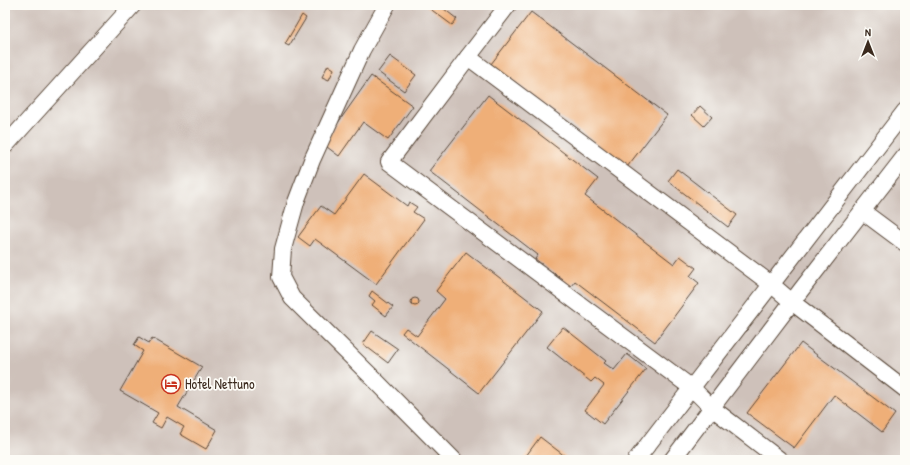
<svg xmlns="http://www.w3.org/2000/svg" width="910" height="465" font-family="'Patrick Hand',sans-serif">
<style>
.industrial{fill:#cec1ba}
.building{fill:#efaf78}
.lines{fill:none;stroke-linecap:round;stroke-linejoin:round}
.minor-casing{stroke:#574536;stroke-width:18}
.minor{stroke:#fff;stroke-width:16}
.labels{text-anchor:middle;stroke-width:3.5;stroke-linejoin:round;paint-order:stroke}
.poi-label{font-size:14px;fill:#3b2a1e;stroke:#fdfcf7;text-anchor:start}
</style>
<rect width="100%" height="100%" fill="#fdfcf7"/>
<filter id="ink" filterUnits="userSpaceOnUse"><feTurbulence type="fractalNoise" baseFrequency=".025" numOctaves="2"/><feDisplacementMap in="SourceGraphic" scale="8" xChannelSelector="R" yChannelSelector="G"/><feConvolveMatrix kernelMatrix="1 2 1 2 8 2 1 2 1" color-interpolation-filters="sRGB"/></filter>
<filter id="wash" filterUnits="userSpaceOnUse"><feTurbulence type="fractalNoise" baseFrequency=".012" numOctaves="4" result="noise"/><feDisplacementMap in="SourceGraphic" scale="16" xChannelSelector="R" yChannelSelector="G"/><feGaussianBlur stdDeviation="0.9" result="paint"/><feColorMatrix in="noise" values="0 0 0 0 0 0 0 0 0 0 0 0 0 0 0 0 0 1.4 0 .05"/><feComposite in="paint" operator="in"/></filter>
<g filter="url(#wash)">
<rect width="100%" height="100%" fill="#f4dcc1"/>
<rect class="industrial" x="5" y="5" width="900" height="455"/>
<g id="blocks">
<g class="building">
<path d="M425,5H439L457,19L452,25Z"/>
<path d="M531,12L667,115L627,167L491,64Z"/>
<path d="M302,15L306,18L289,46L285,44Z"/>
<path d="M390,56L416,75L404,91L378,72Z"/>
<path d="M328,65L334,69L329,80L322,77Z"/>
<path d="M371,76L413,106L388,140L363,122L339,156L323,144Z"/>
<path d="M488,95L598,179L585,196L674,264L680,256L696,268L690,276L699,283L655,342L575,281L571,286L535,259L538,255L429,171Z"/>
<path d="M700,106L712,117L704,126L692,115Z"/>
<path d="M677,169L737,215L728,227L668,181Z"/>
<path d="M364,174L407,206L409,202L417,207L413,212L424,219L376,284L315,239L310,246L298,237L321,206L334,215Z"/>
<path d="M466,252L543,311L479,393L402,333L406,328L417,336L445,299L436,291Z"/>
<path d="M372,291L393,307L386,316L372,305L375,301L369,296Z"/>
<circle cx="415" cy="302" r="4"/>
<path d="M563,327L606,361L604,363L614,370L627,354L646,369L603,424L585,410L604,385L595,378L591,382L547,347Z"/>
<path d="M372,331L398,349L388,363L363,344Z"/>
<path d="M139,337L149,343L152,338L202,367L178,407L217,430L206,449L180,434L184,427L167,417L161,428L152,423L158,413L120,391L143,351L134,345Z"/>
<path d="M801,343L895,414L882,432L834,395L794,448L747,413Z"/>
<path d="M540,437L570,460H523Z"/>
</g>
</g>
</g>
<g filter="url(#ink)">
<use href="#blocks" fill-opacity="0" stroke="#574536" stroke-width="1"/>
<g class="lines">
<g class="minor-casing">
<g id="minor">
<path d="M387,5L362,50L312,160L296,202L283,249L281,277L292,298L377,382L454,460"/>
<path d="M508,5L468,57L389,162L692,388L712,408L780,460"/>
<path d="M468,57L771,284L792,302L905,389"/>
<path d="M5,145H6L133,5"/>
<path d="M862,211L905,243"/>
<path d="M636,460L905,111"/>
<path d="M672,460L801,290L905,156"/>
</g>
</g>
<use href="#minor" class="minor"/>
</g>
</g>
<defs>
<g id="hotel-ring" transform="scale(1)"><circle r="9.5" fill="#fdfcf7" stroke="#c8321e" stroke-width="1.5"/><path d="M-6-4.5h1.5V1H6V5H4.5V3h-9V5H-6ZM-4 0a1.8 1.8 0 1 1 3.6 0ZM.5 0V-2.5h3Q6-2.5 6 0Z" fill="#c8321e"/></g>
</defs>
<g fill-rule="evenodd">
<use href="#hotel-ring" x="171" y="384"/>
</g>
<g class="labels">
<g class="poi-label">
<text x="185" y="389">Hotel Nettuno</text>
</g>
</g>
<rect width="910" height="465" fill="none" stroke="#fdfcf7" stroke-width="20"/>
<g transform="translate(868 42)" stroke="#fdfcf7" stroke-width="3" paint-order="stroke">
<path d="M0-3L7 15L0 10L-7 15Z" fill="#3b2a1e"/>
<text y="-6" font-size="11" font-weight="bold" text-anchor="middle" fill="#3b2a1e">N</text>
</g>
</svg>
